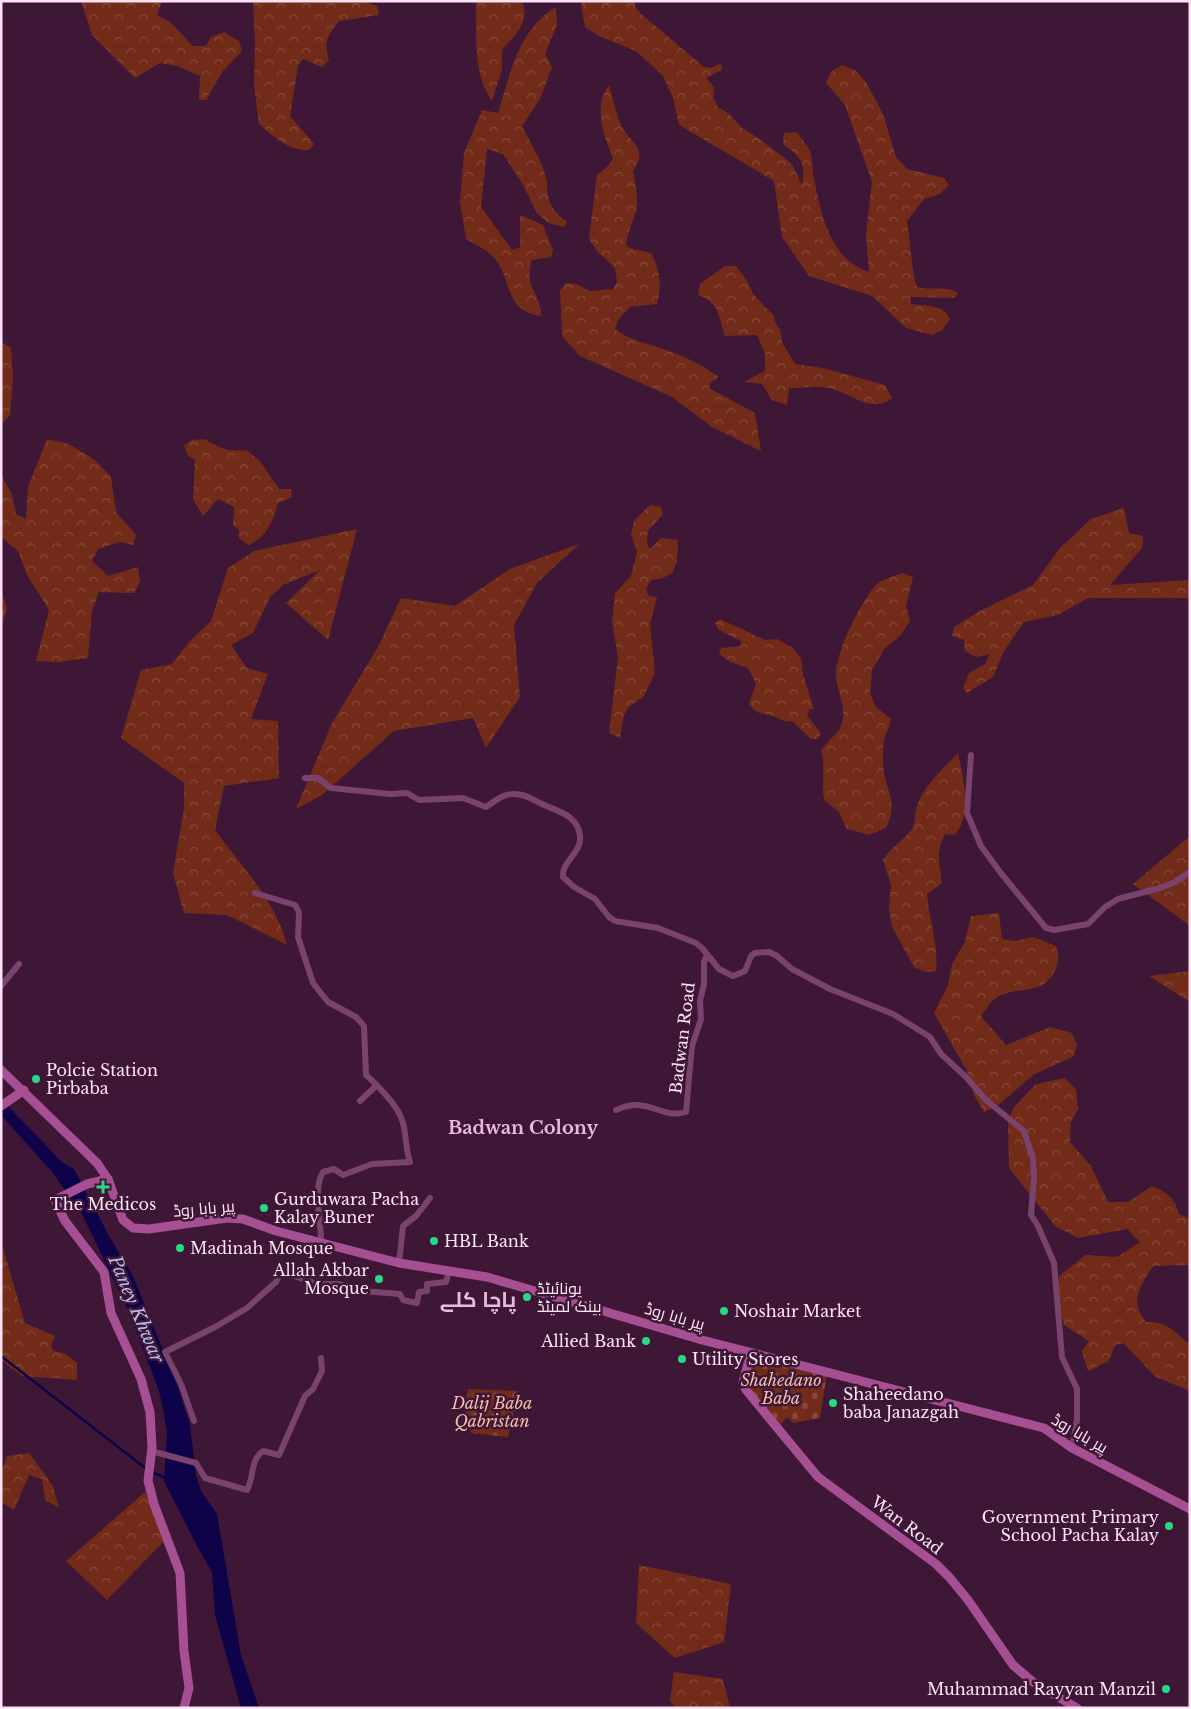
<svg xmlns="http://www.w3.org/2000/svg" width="1191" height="1709" font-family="'Libre Baskerville',Cairo,serif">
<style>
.forest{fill:url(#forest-crowns)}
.cemetery{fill:url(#cemetery-stones)}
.water{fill:#0e0248}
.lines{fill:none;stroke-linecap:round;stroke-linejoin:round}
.stream{stroke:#0e0248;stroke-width:2.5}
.street{stroke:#79436d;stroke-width:6}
.secondary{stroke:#a65093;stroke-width:9}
.poi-dot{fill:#27d885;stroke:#3d1735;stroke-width:2}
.labels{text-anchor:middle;stroke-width:5;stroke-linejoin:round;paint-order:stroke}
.street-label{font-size:16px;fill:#fde3f5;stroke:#3d1735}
.poi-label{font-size:16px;fill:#fde3f5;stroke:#3d1735;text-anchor:start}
.park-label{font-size:16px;font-style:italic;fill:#f6bcac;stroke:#3d1735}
.neighbourhood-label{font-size:18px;font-weight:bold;fill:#eab9dc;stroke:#3d1735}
.water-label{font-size:18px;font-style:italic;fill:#b2bced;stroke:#3d1735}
.district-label{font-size:21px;font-weight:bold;fill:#eab9dc;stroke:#3d1735}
</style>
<defs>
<pattern id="forest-crowns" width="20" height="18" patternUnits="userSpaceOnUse" patternTransform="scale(1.25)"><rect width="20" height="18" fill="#722b18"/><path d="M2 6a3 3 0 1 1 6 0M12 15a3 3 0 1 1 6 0" fill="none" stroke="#874a3a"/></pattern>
<pattern id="cemetery-stones" width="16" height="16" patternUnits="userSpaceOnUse" patternTransform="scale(1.25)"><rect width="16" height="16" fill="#722b18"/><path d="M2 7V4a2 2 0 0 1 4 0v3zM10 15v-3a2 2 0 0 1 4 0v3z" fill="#874a3a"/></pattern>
</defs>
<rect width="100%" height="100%" fill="#3d1735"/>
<g class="forest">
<path d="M81,1H162L157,15L170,22L193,46H206L211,37L224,32L239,41L242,51L222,72L206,100H199L200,76L177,66L160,63L135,78L92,35Z"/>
<path d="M253,1H364L377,6L379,15L339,21C328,35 323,42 329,60L322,67L303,59L298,66L290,116L314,144L309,150C288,151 274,137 259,124L254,85L255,42Z"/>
<path d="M476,1H522C530,24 516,33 502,50V69L492,101C472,73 477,34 476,1Z"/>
<path d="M584,1H635V7L641,14L704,67L711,68L721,63L722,70L706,78L714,87L713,97L717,106L729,114L741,127L761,140L792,164L802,185C806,162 801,157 783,144L784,133L797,132C801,138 807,145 810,151C813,159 812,170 814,178C821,215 830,259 869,272L866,234L872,182L845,105L826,83L831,72L842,65L856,71L866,82L883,114L896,157L907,169L944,178L949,185L940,194L924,199L907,221C910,236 912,276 917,287C930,291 946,285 958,293L954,298L910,297L911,304C924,306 944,304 950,319L942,330L932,335L906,328L872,296L809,276L782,237L774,181L679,125L673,98L663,76L636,51L599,36L585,27L581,5Z"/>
<path d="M556,7L557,25L545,54L552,67L540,99L522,126C529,140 537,153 543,168C553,194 539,200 567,222L564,227L548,223L537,213L522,183L503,154L487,149L481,207L512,250L520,247V215L543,225L553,250L551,257L532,260C523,288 541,291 541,316C504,310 513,282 495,259C489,251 475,244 466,239L460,202L464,153L482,110L498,113C511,73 517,31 556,7Z"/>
<path d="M609,85C613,98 616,115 622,127C633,145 648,149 633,171C635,186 640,200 635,214C632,225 627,233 626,245L630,248L651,253C660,270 662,286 657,304L630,307L618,320L615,329C629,341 649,343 666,350C685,356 703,366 719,377L710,383L709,388L755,413L761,451L712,427L672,397L580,356L562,336L560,290L566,283L576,284L590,291L613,289L617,282L615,268L597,251L589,239L597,175L609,165L613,158C603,135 593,106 609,85Z"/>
<path d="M725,266H736L747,281L753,294L775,317L774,320L781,332L782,342L795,364L823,368L885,385L892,398C871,414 854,395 833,389C820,385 802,388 789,388L787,405L772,400L762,384L744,382L765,371V354L757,335L725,336C718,316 720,303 698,295L700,284Z"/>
<path d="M1,342L11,348L13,378L10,415L1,424Z"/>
<path d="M47,439L69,444L95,460L111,477L116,512L136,535L133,545L120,542L98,549L92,561L108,576L138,567L140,582L134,593L99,592L92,611L88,658L59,662L36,661L49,610L27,575L18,551L1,537V475L12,494L16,514L26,519L28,487Z"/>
<path d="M205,439C219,448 228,452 246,450L259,460L279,489H291L292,497L278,503C272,522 268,537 248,545L239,538V530L233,525L234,507L218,499L203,516L193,499L195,460L188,456L184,446L192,440Z"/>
<path d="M650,505L661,507L663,514C653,528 644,527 648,547L651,548L661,538L678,540L677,562L672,573L663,578L651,580L646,589L648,595L657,598L650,624L655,673L644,696L629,707L624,715L620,738L609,733L618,657L612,622L615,593L631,576L637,552L631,534L634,521Z"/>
<path d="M1124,508L1129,533L1143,536L1142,548L1110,585L1190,580V598H1088L1058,615L1024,622L1004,651L993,677L967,693L963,688L969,673L985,664L990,654L976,657L965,651L964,640L952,636L954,627L980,611L1033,585L1060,548L1091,519Z"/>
<path d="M357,529L328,640L286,603L320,570L283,585L270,597L253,633L231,645L247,668L268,674L251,719L278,721L279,778L224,786L215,830C241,866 276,901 287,945L227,915L184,913L173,873L184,808V783L121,738L141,670L172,664L189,642L211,621L228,568L254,551Z"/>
<path d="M579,544L537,583L514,625L520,697L486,748L473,718L394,731L322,795L296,809L332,723L378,647L401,598L455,606L510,569Z"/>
<path d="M902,573L913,577L906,606L910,621L900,636L885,648L872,670L870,694L876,707L891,719C890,727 887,730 885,737C883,743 883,754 883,761C883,788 900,799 886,828L869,835L847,829L838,811L824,800C821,783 826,768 821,751C826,743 837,734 840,728C849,709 836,692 836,674C836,652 860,603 875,586C880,580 894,576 902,573Z"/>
<path d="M1,589L7,608L1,629Z"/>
<path d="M720,619L765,640L777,639L793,648L801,658L803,675L814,709H810L807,715L821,734L817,739H811L792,721C782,723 779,717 769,715C759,713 756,713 749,704L756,684L748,668L731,662L719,654L721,648L741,646V641L719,630L715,623Z"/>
<path d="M958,753C963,779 973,813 955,835L945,834C936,850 939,865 942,883L927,894C929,920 939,946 936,971L926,972L914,967L892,927L889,910L891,885L883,860C891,847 903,842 912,829C916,822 914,813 917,806C923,786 944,768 958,753Z"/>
<path d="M1190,836V926L1133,884Z"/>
<path d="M999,913L1002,939L1015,941L1033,937L1056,946C1059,954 1059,960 1056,968C1044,998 1018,984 996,998C990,1002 985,1011 981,1016L1006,1045L1050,1027L1072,1033L1077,1045L1074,1056L1033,1075L996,1107L984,1112L974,1095L967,1071L934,1013L948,985L952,964L965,942L971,916Z"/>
<path d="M1190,971V1002L1149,976Z"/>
<path d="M1065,1078L1076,1089L1078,1109L1071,1122L1070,1142L1091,1166L1108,1202H1128L1152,1186C1167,1192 1175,1198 1179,1214L1190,1219V1265L1153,1266C1141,1287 1128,1299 1146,1322C1169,1321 1173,1332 1190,1344V1391L1156,1377L1123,1343L1115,1345L1109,1361L1088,1371L1082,1351L1089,1341L1064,1325L1056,1297L1059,1276L1086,1255L1117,1257L1140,1242L1127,1229L1078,1238L1055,1226L1009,1168L1008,1121L1014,1107L1036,1084Z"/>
<path d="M1,1241L25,1323L55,1336L51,1346L54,1351L66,1354L77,1363V1380L22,1376L1,1360Z"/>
<path d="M29,1453L53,1486L59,1508L45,1500L42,1479L29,1475L14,1510L1,1502V1474L7,1456Z"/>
<path d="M145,1492L166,1539L107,1600L66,1561Z"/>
<path d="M639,1565L731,1584L724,1642L675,1658L636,1623Z"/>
<path d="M674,1672L723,1679L730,1708H676L670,1701Z"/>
</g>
<g class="cemetery">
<path d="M751,1353L827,1373L820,1418L793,1423L787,1417L779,1427L746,1390Z"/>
<path d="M468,1389L518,1391L508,1437L471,1433L464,1409Z"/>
</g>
<path class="water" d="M1,1099L63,1163L74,1169L109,1236L133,1276L179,1390L190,1425L196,1475L201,1491L217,1514L241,1655L259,1708H241L215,1615L212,1572L196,1544L164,1481L167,1432L163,1409L159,1391L130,1314L82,1214L52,1172L1,1115Z"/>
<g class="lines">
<path class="stream" d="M1,1356L149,1471L166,1478"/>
<g class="street">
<path d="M971,755L967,813L981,846L1000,872L1046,928L1054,930L1088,924L1105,907L1118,899L1160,888L1173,883L1190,872"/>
<path d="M305,778H318L331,788L390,794L407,793L419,800L463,798L486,807C495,801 503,794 513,794C524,793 533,800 542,804C557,811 578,815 580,836C582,853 561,862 563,877L574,887L595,899L609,917L615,921L658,928L696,943L702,948L719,969L733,976L745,971L751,956L755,953L769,952L777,956L792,969L830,989L893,1014L930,1037L941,1054L965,1076L987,1101L1024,1131L1033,1159L1034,1177L1031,1215L1038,1226L1054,1263L1062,1357L1077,1389V1420L1072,1448"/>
<path d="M255,893L295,905L299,912L298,937L313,983L328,1002L356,1017L364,1026L366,1075C378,1086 397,1104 402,1120C407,1134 405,1149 410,1162L372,1164L343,1175L334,1169L323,1172C312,1190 322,1223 321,1243"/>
<path d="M1,986L19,964"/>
<path d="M360,1101L377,1085"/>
<path d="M616,1110C650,1095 660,1120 686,1112L692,1046L701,1019L700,1001L704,984V962L707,955"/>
<path d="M399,1263L403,1226L416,1216L430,1198"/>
<path d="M194,1421L181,1384L165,1352L217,1326L247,1308L276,1282L280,1274L285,1273L318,1284H338L362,1291L400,1294L403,1300L417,1303L419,1292L427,1291V1284L446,1282L449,1271"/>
<path d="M151,1451L196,1463L205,1478L247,1490C254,1478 250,1460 263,1451L279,1455L305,1396L313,1389L322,1371L321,1358"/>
</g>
<g class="secondary">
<path d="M1,1070L97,1163L108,1179L123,1220L133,1228L149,1229L227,1218L243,1219L276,1231L399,1263L487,1277L702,1340L1044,1428L1072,1448L1190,1509"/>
<path d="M1,1106L24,1090"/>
<path d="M108,1179L87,1184L55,1200L65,1221L104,1272L111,1313L141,1379L150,1412L152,1447L148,1481L154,1504L180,1573L184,1651L189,1688L184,1708"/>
<path d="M751,1353L743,1382L746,1390L818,1477L936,1564L950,1578L968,1600L1013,1665L1033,1682L1077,1708"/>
</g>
</g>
<g class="poi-dot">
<circle cx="36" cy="1079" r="5"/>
<path d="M100.5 1179.5h5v5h5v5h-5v5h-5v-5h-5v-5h5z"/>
<circle cx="264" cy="1208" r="5"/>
<circle cx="434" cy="1241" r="5"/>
<circle cx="180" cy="1248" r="5"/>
<circle cx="379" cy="1279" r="5"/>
<circle cx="527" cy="1297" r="5"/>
<circle cx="724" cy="1311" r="5"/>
<circle cx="646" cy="1341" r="5"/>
<circle cx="682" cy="1359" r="5"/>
<circle cx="833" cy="1403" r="5"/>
<circle cx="1169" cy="1526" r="5"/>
<circle cx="1166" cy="1689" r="5"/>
</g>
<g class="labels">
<g class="street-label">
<text transform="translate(682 1038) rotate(-83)" y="6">Badwan Road</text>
<text transform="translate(204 1208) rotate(-5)" y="6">پیر بابا روڈ</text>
<text transform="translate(675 1316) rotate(16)" y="6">پیر بابا روڈ</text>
<text transform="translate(1080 1433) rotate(30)" y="6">پیر بابا روڈ</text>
<text transform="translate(907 1525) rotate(37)" y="6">Wan Road</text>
</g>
<g class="poi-label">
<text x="46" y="1076">Polcie Station<tspan x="46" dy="18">Pirbaba</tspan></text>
<text x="274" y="1205">Gurduwara Pacha<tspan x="274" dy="18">Kalay Buner</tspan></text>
<text x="103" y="1210" text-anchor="middle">The Medicos</text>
<text x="444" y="1247">HBL Bank</text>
<text x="190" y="1254">Madinah Mosque</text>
<text x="369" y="1276" text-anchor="end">Allah Akbar<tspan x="369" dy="18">Mosque</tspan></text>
<text x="537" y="1294">یونائیٹڈ<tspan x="537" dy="18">بینک لمیٹڈ</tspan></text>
<text x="734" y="1317">Noshair Market</text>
<text x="636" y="1347" text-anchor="end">Allied Bank</text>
<text x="692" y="1365">Utility Stores</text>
<text x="843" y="1400">Shaheedano<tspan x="843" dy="18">baba Janazgah</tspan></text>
<text x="1159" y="1523" text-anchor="end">Government Primary<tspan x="1159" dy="18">School Pacha Kalay</tspan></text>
<text x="1156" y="1695" text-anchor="end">Muhammad Rayyan Manzil</text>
</g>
<g class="park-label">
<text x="781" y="1386">Shahedano<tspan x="781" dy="18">Baba</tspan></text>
<text x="492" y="1409">Dalij Baba<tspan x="492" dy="18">Qabristan</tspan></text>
</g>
<g class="neighbourhood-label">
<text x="523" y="1134">Badwan Colony</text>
</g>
<g class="water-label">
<text transform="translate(136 1309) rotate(67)" y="6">Paney Khwar</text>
</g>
<g class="district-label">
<text x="478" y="1307">پاچا کلے</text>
</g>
</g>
<rect width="1191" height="1709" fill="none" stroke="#fde3f5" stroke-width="5"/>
</svg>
